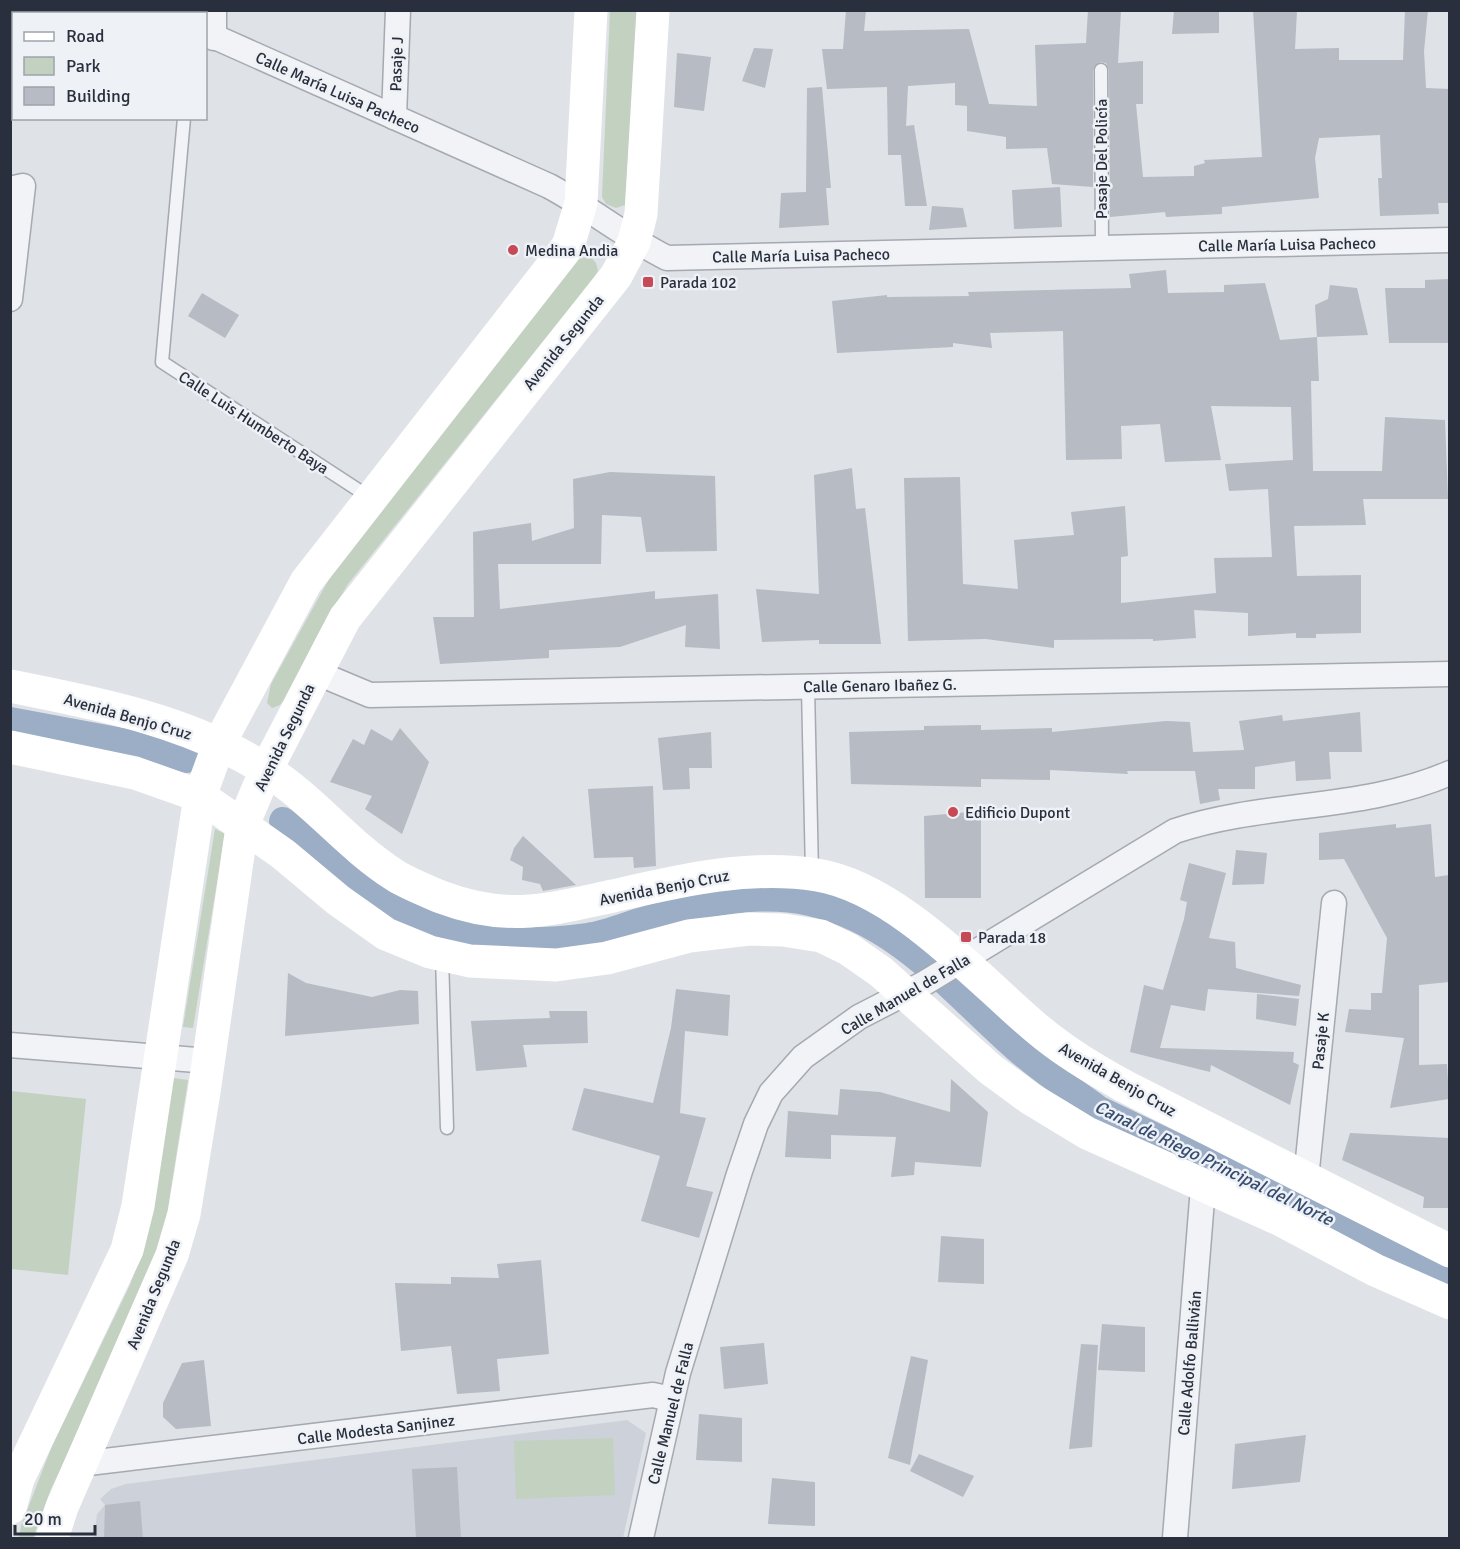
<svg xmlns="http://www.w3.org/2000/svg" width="1460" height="1549" font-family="Signika,sans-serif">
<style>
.built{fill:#cdd1d9}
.green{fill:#c3d1c0}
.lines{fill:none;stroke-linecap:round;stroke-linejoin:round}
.canal{stroke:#9cadc6;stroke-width:28}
.building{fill:#b6bbc4}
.lane-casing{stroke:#a5a9b1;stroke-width:15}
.street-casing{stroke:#a5a9b1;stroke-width:27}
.lane{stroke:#f1f3f6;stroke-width:12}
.street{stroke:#f1f3f6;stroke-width:24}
.secondary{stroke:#fff;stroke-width:33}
.poi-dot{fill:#c64a55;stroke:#eef1f5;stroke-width:2}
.labels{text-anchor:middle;stroke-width:5;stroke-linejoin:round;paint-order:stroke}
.street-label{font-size:16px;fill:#292f3d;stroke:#eef1f5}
.poi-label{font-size:16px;fill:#292f3d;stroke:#eef1f5;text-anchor:start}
.water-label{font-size:18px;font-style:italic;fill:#354b6f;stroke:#eef1f5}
</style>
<rect width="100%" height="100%" fill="#dfe2e7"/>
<path class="built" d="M627,1420L646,1433L623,1538H94L97,1514L105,1505L100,1499L111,1489L126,1484Z"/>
<g class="green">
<path d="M610,11H638L625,205L616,208L606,204L602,197Z"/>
<path d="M590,256L596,263L598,271L593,279L348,584L319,632L286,698L280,705L272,708L267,703L271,684L334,570L580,258Z"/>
<path d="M215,829L225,834L193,1028L183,1027Z"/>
<path d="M173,1078L188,1080L165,1228L131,1321L51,1489L33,1538H19L21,1526L52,1446L130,1285L146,1240Z"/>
<path d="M11,1091L86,1099L68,1275L11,1269Z"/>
<path d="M613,1438L615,1495L516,1499L514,1441Z"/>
</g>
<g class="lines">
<g class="canal">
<path d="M10,721L144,746L186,759"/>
<path d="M283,821C320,851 356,885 397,909C455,943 522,946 587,937C604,935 621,928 636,923C693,906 751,889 810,902C895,921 949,987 1010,1042C1038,1068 1069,1088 1099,1110L1450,1278"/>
</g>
</g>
<g class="building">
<path d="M846,10H866L864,31L969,29L989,104L1037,106L1035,45L1086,43L1088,10H1121L1118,63L1143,61V104H1136L1143,177L1194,176V166L1205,163L1204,160L1262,157L1253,10H1297L1295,49L1339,48V60H1403L1405,10H1428L1424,51L1426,88L1449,89V203H1438L1439,214L1380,216L1378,178H1382L1380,135L1319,138L1315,158L1319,198L1222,207V214L1166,217L1165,212L1110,217L1109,70L1106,63L1100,62L1093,70V187L1052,184L1047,148L1006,149V137L967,131V106L955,105V83L908,86L906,126L914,125L927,206H905L901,155H888L887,87L827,89L822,49H843Z"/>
<path d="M1174,10H1219V33L1172,34Z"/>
<path d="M754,48L773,49L765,88L742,81Z"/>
<path d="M677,53L711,57L704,111L674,107Z"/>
<path d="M822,87L831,188H826L829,225L779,228L781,193L806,192L807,88Z"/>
<path d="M1060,187L1062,227L1014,229L1012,190Z"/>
<path d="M932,206L963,208L967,227L929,230Z"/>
<path d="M1166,270L1168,293L1224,292V285L1265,283L1280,340L1317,337L1319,381H1311L1313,471H1382L1385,417L1445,420L1448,499H1363L1366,525L1294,526L1297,576L1361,575V633L1316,634V638H1296V633L1248,636V613L1194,610L1196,638L1153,641V639L1054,640V648L986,639L908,641L904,478L960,477L963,584L1018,589L1014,540L1074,535L1071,512L1125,506L1128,556L1121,557V603L1216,593L1214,558L1272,557L1268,489L1229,491L1225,464L1293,460L1291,407L1211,406L1221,460L1165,462L1160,424L1121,426L1122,459L1066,460L1063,331L990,333L992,348L953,343V347L837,353L832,301L887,295V297L969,296L968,292L1131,288L1129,274Z"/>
<path d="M1449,279V343H1389L1385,288H1425V280Z"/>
<path d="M1330,285L1357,288L1368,335L1317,337L1315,305L1328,299Z"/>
<path d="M202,293L239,315L225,338L188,316Z"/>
<path d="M852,468L856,509L865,508L881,644H819V640L762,642L756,589L819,594L814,475Z"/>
<path d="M610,472L715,476L717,551L646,552L641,517L602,515L601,564H498L500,609L655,591V599L718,594L720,649L685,647L686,625L620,647L549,650V658L440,664L433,617H474L473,532L531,523L532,541L574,528L573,479Z"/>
<path d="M1360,712L1362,752H1329L1331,779L1296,781L1295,761L1255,767V789H1218L1220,800L1200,804L1195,771H1127L1128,774L1050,770V780L981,779V787L851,784L849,732L924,730V726L981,725V730L1052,728V732L1166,721L1190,722L1193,752L1244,750L1239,721L1282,715L1283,721Z"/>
<path d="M400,728L429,762L402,834L365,809L372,796L330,782L353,739L364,745L371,729L392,741Z"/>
<path d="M711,732L712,768H689L690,789L663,790L658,738Z"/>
<path d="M653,786L656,866L634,868L633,857L594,858L588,789Z"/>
<path d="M981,811V898H925L924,816Z"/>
<path d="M1396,824V828L1431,824L1435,877L1449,875V982L1419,985V1065L1447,1064L1449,1099L1390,1108L1404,1038L1345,1032L1349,1009L1371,1010V993H1382L1387,938L1344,859L1319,860V833Z"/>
<path d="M523,836L576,885L543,891L540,884L522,880L523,867L510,860L514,848Z"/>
<path d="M1236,850L1267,853L1264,884L1232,885Z"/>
<path d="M1189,863L1226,873L1209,938L1235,942L1236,968L1301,985L1299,996L1208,989L1205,1011L1171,1005L1160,1048L1294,1052L1293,1062L1299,1065L1290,1105L1211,1065L1210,1072L1130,1052L1144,985L1163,990L1184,919L1187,902L1180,900Z"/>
<path d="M288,973L306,983L372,997L400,990L418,991L419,1024L285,1036Z"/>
<path d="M676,989L730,995L728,1036L685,1031L680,1113L706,1118L686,1186L713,1192L699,1238L641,1221L660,1156L572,1130L584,1088L653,1103L671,1028Z"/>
<path d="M1257,994L1299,999L1296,1026L1256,1019Z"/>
<path d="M549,1011H587L588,1043L523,1045L527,1067L476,1071L471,1021L550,1018Z"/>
<path d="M951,1079L988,1112L981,1167L915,1162L914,1175L891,1177L896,1137L831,1135V1159L785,1157L788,1111L838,1115L840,1089L880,1092L950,1112Z"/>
<path d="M1350,1133L1449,1138V1208H1423L1424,1197L1342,1160Z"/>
<path d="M941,1236L984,1239V1284L938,1282Z"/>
<path d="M541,1260L549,1354L497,1359L500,1391L457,1394L451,1346L401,1351L395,1283L451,1284V1277L499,1278L497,1264Z"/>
<path d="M1102,1324L1145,1327V1372L1098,1370Z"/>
<path d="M764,1343L768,1384L724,1389L720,1347Z"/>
<path d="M1081,1344L1098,1345L1092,1447L1069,1449Z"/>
<path d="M911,1356L928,1360L910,1465L888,1458Z"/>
<path d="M204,1360L211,1426L176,1429L163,1417V1403L182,1363Z"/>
<path d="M699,1414L742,1418V1462L696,1460Z"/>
<path d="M1306,1435L1300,1482L1232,1489L1235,1444Z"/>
<path d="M919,1454L974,1476L963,1497L910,1471Z"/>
<path d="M457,1467L461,1539H416L412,1469Z"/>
<path d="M772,1478L815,1482V1526L768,1524Z"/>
<path d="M140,1501L143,1539H104L105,1505Z"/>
</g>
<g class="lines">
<g class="lane-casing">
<g id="lane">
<path d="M1101,70L1102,248"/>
<path d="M184,118L162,362L369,497"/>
<path d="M808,687L812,874"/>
<path d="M442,956L447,1128"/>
</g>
</g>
<g class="street-casing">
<g id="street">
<path d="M153,10L161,14"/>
<path d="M206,33L549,186C590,208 625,237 667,258L1450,240"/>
<path d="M214,38V10"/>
<path d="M394,117L398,10"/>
<path d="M10,189L23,186L10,299"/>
<path d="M315,672L370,695L1450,674"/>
<path d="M10,1045L209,1061"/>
<path d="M1306,1179L1334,903"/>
<path d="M80,1464L653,1395L671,1399"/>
<path d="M641,1538L678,1373L739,1174L756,1124L771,1093L803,1057L859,1017L923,984L1175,831C1264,801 1363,811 1450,773"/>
<path d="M1175,1538L1203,1187"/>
</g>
</g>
<use href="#lane" class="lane"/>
<use href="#street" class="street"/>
<g class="secondary">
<path d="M10,686C97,703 189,721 265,769C313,799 348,846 396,876C409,884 427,891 441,897C507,922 548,910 613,896C679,881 749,864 817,875C897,888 976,977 1035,1027C1063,1051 1092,1068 1124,1086L1450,1251"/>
<path d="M10,747L135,773L200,796L283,854L338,900L386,934L430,952L470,961L556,965L607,958L689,936L749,929L783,930L821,936L848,949L881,972L990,1069L1031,1099L1087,1133L1279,1219L1375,1270L1450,1303"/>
<path d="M10,1508L18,1479L127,1250L138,1206L200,796L219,744L306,582L568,246L581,203L591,10"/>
<path d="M52,1538L62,1507L172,1255L184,1214L204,1092L242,827L266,770L345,618L616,276L634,242L641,214L653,10"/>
</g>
</g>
<g class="poi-dot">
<circle cx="513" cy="250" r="6"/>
<rect x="642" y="276" width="12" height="12" rx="3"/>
<circle cx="953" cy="812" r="6"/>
<rect x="960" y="931" width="12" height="12" rx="3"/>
</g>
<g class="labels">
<g class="street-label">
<text transform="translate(396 64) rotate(-88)" y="6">Pasaje J</text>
<text transform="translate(338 92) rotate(24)" y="6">Calle María Luisa Pacheco</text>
<text transform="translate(1101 159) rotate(-90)" y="6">Pasaje Del Policía</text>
<text transform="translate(1287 244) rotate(-1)" y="6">Calle María Luisa Pacheco</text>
<text transform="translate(801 255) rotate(-1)" y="6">Calle María Luisa Pacheco</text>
<text transform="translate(563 342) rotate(-51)" y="6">Avenida Segunda</text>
<text transform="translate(254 422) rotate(33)" y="6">Calle Luis Humberto Baya</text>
<text transform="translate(880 685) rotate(-1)" y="6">Calle Genaro Ibañez G.</text>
<text transform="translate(128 716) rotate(16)" y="6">Avenida Benjo Cruz</text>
<text transform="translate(284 737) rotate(-64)" y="6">Avenida Segunda</text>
<text transform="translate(664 887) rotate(-11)" y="6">Avenida Benjo Cruz</text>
<text transform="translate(905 994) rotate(-30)" y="6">Calle Manuel de Falla</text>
<text transform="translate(1320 1041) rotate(-84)" y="6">Pasaje K</text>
<text transform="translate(1118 1079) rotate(30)" y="6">Avenida Benjo Cruz</text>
<text transform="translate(153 1294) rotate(-68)" y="6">Avenida Segunda</text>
<text transform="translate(1189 1363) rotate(-85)" y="6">Calle Adolfo Ballivián</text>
<text transform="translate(670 1413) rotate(-76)" y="6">Calle Manuel de Falla</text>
<text transform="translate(376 1429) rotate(-7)" y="6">Calle Modesta Sanjinez</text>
</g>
<g class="poi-label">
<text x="525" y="256">Medina Andia</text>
<text x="660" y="288">Parada 102</text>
<text x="965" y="818">Edificio Dupont</text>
<text x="978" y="943">Parada 18</text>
</g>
<g class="water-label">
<text transform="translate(1214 1163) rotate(26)" y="6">Canal de Riego Principal del Norte</text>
</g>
</g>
<rect width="1460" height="1549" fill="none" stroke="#292f3d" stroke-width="24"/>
<rect x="12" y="12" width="195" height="108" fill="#eef1f5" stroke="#9fa3ab" stroke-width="1.5"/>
<rect x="24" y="32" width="30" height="9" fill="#ffffff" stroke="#9fa3ab" stroke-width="1.5"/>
<text x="66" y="42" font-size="18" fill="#292f3d">Road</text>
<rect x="24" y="57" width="30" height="18" fill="#c3d1c0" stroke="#9fa3ab" stroke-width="1.5"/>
<text x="66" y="72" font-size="18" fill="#292f3d">Park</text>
<rect x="24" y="87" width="30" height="18" fill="#b6bbc4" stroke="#9fa3ab" stroke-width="1.5"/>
<text x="66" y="102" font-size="18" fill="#292f3d">Building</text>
<path d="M15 1525v9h80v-9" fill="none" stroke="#292f3d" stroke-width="3"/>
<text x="24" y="1525" font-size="18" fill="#292f3d" stroke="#eef1f5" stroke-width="4.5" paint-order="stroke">20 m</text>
</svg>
